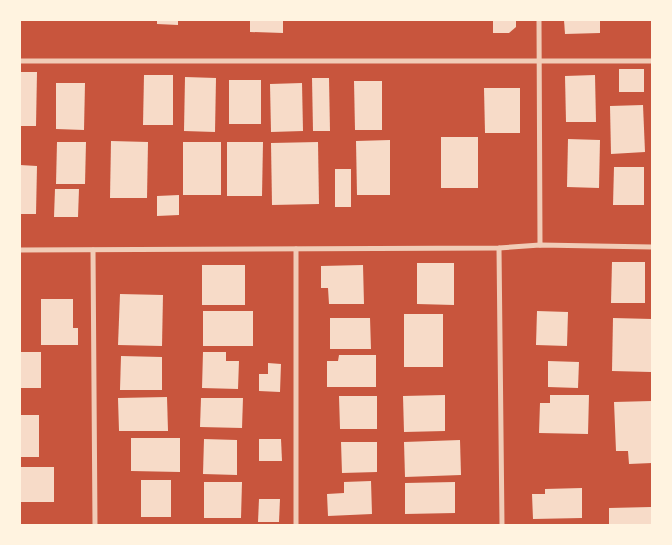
<svg xmlns="http://www.w3.org/2000/svg" width="672" height="545" font-family="Quicksand,sans-serif">
<style>
.building{fill:#f7dbc8}
.lines{fill:none;stroke-linecap:round;stroke-linejoin:round}
.minor{stroke:#f1ccb7;stroke-width:5}
</style>
<rect width="100%" height="100%" fill="#c8553d"/>
<g class="building">
<path d="M157,20H178V25L157,24Z"/>
<path d="M250,20H283V33L250,32Z"/>
<path d="M493,20H516V27L509,33H493Z"/>
<path d="M564,20H600V33L565,34Z"/>
<rect x="619" y="69" width="25" height="23"/>
<path d="M20,72H37L36,126H20Z"/>
<path d="M144,75H173V125H143Z"/>
<path d="M595,75L596,122H566L565,76Z"/>
<path d="M185,77L216,78L215,132L184,131Z"/>
<path d="M312,78H329L330,131H313Z"/>
<rect x="229" y="80" width="32" height="44"/>
<path d="M354,81H382V130H355Z"/>
<path d="M56,83H85L84,130L56,129Z"/>
<path d="M302,83L303,131L271,132L270,84Z"/>
<path d="M484,88H520V133H485Z"/>
<path d="M643,105L645,152L611,154L610,106Z"/>
<rect x="441" y="137" width="37" height="51"/>
<path d="M568,139L600,140L599,188L567,187Z"/>
<path d="M390,140V195H357L356,141Z"/>
<path d="M111,141L148,142L147,198H110Z"/>
<path d="M57,142H86L85,184H56Z"/>
<rect x="183" y="142" width="38" height="53"/>
<path d="M227,142H263L262,196H227Z"/>
<path d="M318,142L319,204L272,205L271,143Z"/>
<path d="M20,165L37,166L36,214H20Z"/>
<path d="M614,167H644V205H613Z"/>
<rect x="335" y="169" width="16" height="38"/>
<path d="M55,189H79L78,217H54Z"/>
<path d="M179,195V215L157,216V196Z"/>
<path d="M612,262H645V303H611Z"/>
<path d="M417,263H454V305L417,304Z"/>
<rect x="202" y="265" width="43" height="40"/>
<path d="M363,265L364,304H329L328,288H321V266Z"/>
<path d="M120,294L163,295L162,346L118,345Z"/>
<path d="M41,299H73V328H78V345H41Z"/>
<rect x="203" y="311" width="50" height="35"/>
<path d="M537,311L568,312L567,346L536,345Z"/>
<rect x="404" y="314" width="39" height="53"/>
<path d="M330,318H370L371,349H330Z"/>
<path d="M613,318L652,319L651,372L612,371Z"/>
<rect x="20" y="352" width="21" height="36"/>
<path d="M203,352H226V361H239L238,389L202,388Z"/>
<path d="M339,355H376V387H327V361H338Z"/>
<path d="M121,356L162,357V390H120Z"/>
<path d="M548,361L579,362L578,388L548,387Z"/>
<path d="M268,363L281,364L280,392L259,391V374H268Z"/>
<path d="M445,395V431L404,432L403,396Z"/>
<path d="M550,395H589L588,434L539,433L540,403H550Z"/>
<path d="M339,396H377V429H340Z"/>
<path d="M167,397L168,431H119L118,398Z"/>
<path d="M201,398H243L242,428L200,427Z"/>
<path d="M652,401V463L629,464L628,451H616L614,402Z"/>
<rect x="20" y="415" width="19" height="42"/>
<path d="M131,438H180V472L131,471Z"/>
<path d="M204,439L237,440V475L203,474Z"/>
<path d="M259,439H281L282,461H259Z"/>
<path d="M460,440L461,475L405,477L404,442Z"/>
<path d="M341,442H377V472L342,473Z"/>
<rect x="20" y="467" width="34" height="35"/>
<rect x="141" y="480" width="30" height="37"/>
<path d="M371,481L372,514L328,516L327,494L344,493V482Z"/>
<path d="M204,482H242L241,518H204Z"/>
<path d="M455,482V513L405,514V483Z"/>
<path d="M582,488V518L533,519L532,494H545V489Z"/>
<path d="M259,499H280L279,522H258Z"/>
<path d="M651,507V525H609V508Z"/>
</g>
<g class="lines">
<g class="minor">
<path d="M539,20L540,245"/>
<path d="M20,61H652"/>
<path d="M499,248L502,525"/>
<path d="M20,250L499,248L540,245L652,247"/>
<path d="M93,250L95,525"/>
<path d="M296,525V249"/>
</g>
</g>
<rect width="672" height="545" fill="none" stroke="#fff3e0" stroke-width="42"/>
</svg>
